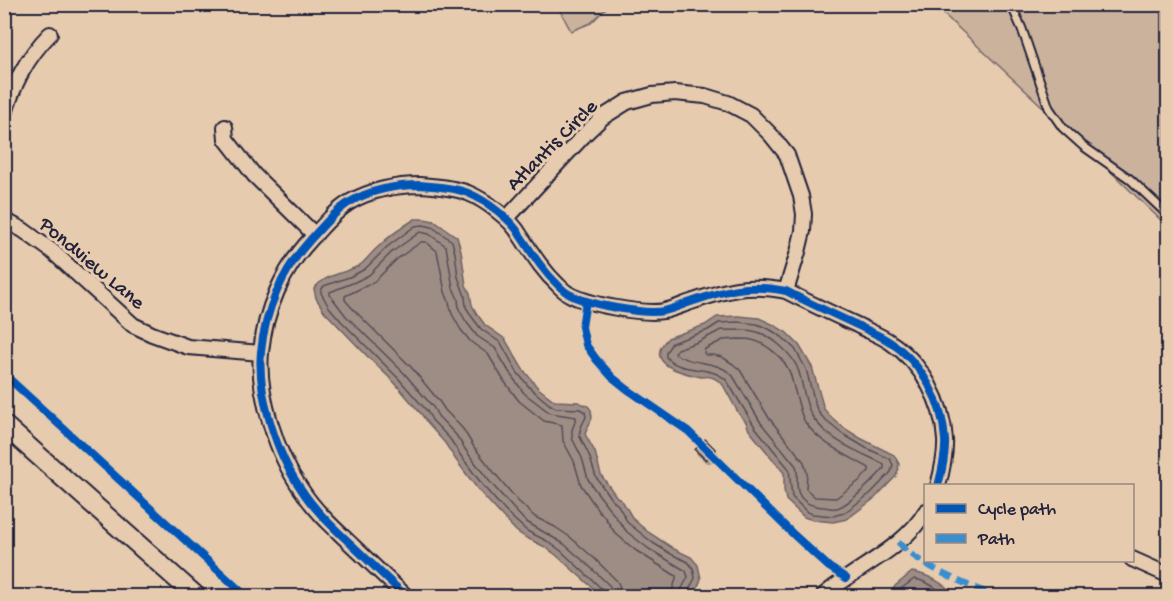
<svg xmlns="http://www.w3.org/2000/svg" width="1173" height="601" font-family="'Gochi Hand',sans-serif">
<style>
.green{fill:#cab29d;stroke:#766a6c;stroke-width:1.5}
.water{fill:#9e8d84;stroke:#6c6267;stroke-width:1.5}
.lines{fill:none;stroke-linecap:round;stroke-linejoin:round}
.shore{stroke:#544d58;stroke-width:1.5}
.building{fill:#b49e90;stroke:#22223b;stroke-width:1.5;filter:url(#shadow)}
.lane-casing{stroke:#22223b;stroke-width:11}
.street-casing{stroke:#22223b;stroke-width:18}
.secondary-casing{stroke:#22223b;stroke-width:22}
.lane{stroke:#e7cbae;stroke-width:7}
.street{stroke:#e7cbae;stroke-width:14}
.secondary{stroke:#e7cbae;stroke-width:18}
.quiet{stroke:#398ed0;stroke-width:6;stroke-dasharray:12 6;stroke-linecap:butt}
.cycleway-casing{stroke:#e7cbae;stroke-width:11}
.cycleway{stroke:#0057b8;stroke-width:8}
.labels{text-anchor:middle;stroke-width:6;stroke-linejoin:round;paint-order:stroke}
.street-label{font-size:21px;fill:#22223b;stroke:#e7cbae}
</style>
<defs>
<filter id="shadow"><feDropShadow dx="2.5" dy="4" stdDeviation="0" flood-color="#0004"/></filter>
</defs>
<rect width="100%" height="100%" fill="#e7cbae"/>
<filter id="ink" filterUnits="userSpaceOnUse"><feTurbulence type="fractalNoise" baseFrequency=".0167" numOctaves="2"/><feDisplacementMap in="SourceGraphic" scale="12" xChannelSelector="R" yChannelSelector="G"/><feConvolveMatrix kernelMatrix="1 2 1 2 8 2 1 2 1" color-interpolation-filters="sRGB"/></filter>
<g filter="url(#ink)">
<g class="green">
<path d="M557,5H609L591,23L571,31Z"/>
<path d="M934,5H1168V227L1083,145L1079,147L1056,126L1044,108Z"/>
</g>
<g class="water">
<path d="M415,219H424L434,221L457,237L461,251L466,285L470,293L472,305L477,314L485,325L505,339L522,368L538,388L555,401L578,402L588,406L591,410L592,418L585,434L595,452L601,475L616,496L623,502L633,519L648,532L674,549L691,557L698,565L701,579L697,589L691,596H602L556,555L545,547L525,537L516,531L502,516L479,491L456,460L445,443L428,424L422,415L394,382L370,359L324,311L316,298L314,289C324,274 345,274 360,265C366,261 371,253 377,248C388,237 402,227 415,219Z"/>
<path d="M738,316L759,318L772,324L786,332L799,345L812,367L824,409L830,416L844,428L860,438L894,455L899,464L898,470L896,476L875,498L847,519L833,522L813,520L804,517L786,500L784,490V473L749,430L746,422L739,414L723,385C720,382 715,378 711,377C708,376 704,377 701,377C682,373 642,364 668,338L705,325L717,317Z"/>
<path d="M912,572C931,575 943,584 957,596H889L895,586Z"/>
</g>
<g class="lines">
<g class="shore">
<path d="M738,322L757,324L769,329L782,337L795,349L806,369L816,407L819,413L826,421L841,433L866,448L890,459L893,465L891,472L871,493L844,513L833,516L813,514L807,512L792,497L789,469L755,427L727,381C712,364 682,375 666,357V352L672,343L708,330L719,323Z"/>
<path d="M721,330C732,331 743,329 753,331C771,334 794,355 799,372C803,385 805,405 812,416C828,441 859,452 884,464V468C876,478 849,505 837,508C832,509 828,507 823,507C813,506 804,504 799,494C795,486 799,475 796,466L761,423L733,376C717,359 693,366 675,354L677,349L698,342Z"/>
<path d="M738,339C742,339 748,339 752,340C766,343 785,359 790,373C792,380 794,388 796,395C799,404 800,414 805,422C820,444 847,455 869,468V471L859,481L836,498L815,497L806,489L807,473L804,462L769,418L740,370L733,364L722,357L713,355H706L704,353L705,349L723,340Z"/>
<path d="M605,596L603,590L560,550L547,541L527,531L506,512L484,487L461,456L450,439L432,420L427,411L398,378L341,321L329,307L321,293V290L324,286L352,276L365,269L387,247L415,226L423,225L432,227L452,241L455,253L458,277L465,296L466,307L472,317L481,329L501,343L517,372L530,388L549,404L556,408L580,409L585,412L586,417L581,427L579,435L589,455L596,477L611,499L618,505L628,523L653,543L671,554L688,562L693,568L695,578L688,592V596"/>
<path d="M613,596L610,586L588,565L564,544L525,521L512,507L490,482L467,452L456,435L438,416L433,407L404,373L346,316L330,295V292L355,282L369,275L392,252L420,232L429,234L446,246L453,288L458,299L459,309L465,320L477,336L495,348L511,375L524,393L550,413L576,417V419L572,430V438L582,458L588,479L593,487L627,532L649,549L686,571L688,577L681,590L680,596"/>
<path d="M622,596L621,589L617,581L595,559L570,537L555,527L535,517L518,501L497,476L474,447L463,429L445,410L439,401L411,367L353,309L345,300V296L374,282L397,259L421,242H426L437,251L445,292L449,302L452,314L461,330L471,342L488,354L504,381L519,401L544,421L562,425L563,441L574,461L581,485L598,510L604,516L615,533L635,550L676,576C677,581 671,589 671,596"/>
<path d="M895,596L902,588L914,579C928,581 936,589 948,596"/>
</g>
</g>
<path class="building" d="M705,439L716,450L706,460L695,450Z"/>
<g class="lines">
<g class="lane-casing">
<path id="lane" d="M1011,4L1022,29L1049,108L1063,128L1083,146L1130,179L1168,215"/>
</g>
<g class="street-casing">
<g id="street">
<path d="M4,117C13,85 26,58 50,34"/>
<path d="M225,127L226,139L254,175L315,235"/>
<path d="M507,218L586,133L603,117L627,102L652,95L675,93L705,96L728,103L751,115L771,135L787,155L801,196L804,214L803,231L798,252L786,291"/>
<path d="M4,220L23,230L52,251L133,325L152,334L188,347L261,353"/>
<path d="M1132,559L1168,575"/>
<path d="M406,596C388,580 371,563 353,546C335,529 315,511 301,489C277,455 257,394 261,352C265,310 283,269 311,239C323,226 335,211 350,202C370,190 397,185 420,185C434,186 455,188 468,193C485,200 511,219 520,235C532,253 542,270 558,285C561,288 565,292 569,294C586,304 644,315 664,311C673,309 682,305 691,302C726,290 748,283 786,291C809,303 833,314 857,325C868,331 880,335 890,342C922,363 943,402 945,440C946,455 942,471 938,486"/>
<path d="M823,596C856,567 903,550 926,511"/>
</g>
</g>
<g class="secondary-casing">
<path id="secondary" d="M4,425L196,596"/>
</g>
<use href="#lane" class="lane"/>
<use href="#street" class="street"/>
<use href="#secondary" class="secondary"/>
<path class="quiet" d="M898,542C920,567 965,584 996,596"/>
<g class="cycleway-casing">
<g id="cycleway">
<path d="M586,301L582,327L586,345L596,359L612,377L627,389L688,431L794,535L829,567L846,578"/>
<path d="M4,374L246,596"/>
<path d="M406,596C388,580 371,563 353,546C335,529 315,511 301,489C277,455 257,394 261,352C265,310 283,269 311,239C323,226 335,211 350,202C370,190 397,185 420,185C434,186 455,188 468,193C485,200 511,219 520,235C532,253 542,270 558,285C561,288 565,292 569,294C586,304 644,315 664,311C673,309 682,305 691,302C726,290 748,283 786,291C809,303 833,314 857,325C868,331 880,335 890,342C922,363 943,402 945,440C946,455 942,471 938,486"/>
</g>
</g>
<use href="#cycleway" class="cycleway"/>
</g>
</g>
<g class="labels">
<g class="street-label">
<text transform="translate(551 144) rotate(-45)" y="7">Atlantis Circle</text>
<text transform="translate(93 262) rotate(40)" y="7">Pondview Lane</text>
</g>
</g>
<rect width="1173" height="601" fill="none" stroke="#e7cbae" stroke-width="24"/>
<rect x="12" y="12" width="1149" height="577" fill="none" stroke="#22223b" stroke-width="2" filter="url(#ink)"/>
<rect x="924" y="484" width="210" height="78" fill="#e7cbae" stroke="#988780" stroke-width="1.5"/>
<rect x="936" y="504" width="30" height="9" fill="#0057b8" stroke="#988780" stroke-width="1.5"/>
<text x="978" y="514" font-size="18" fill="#22223b">Cycle path</text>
<rect x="936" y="534" width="30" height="9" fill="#398ed0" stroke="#988780" stroke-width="1.5"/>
<text x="978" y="544" font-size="18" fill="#22223b">Path</text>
</svg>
